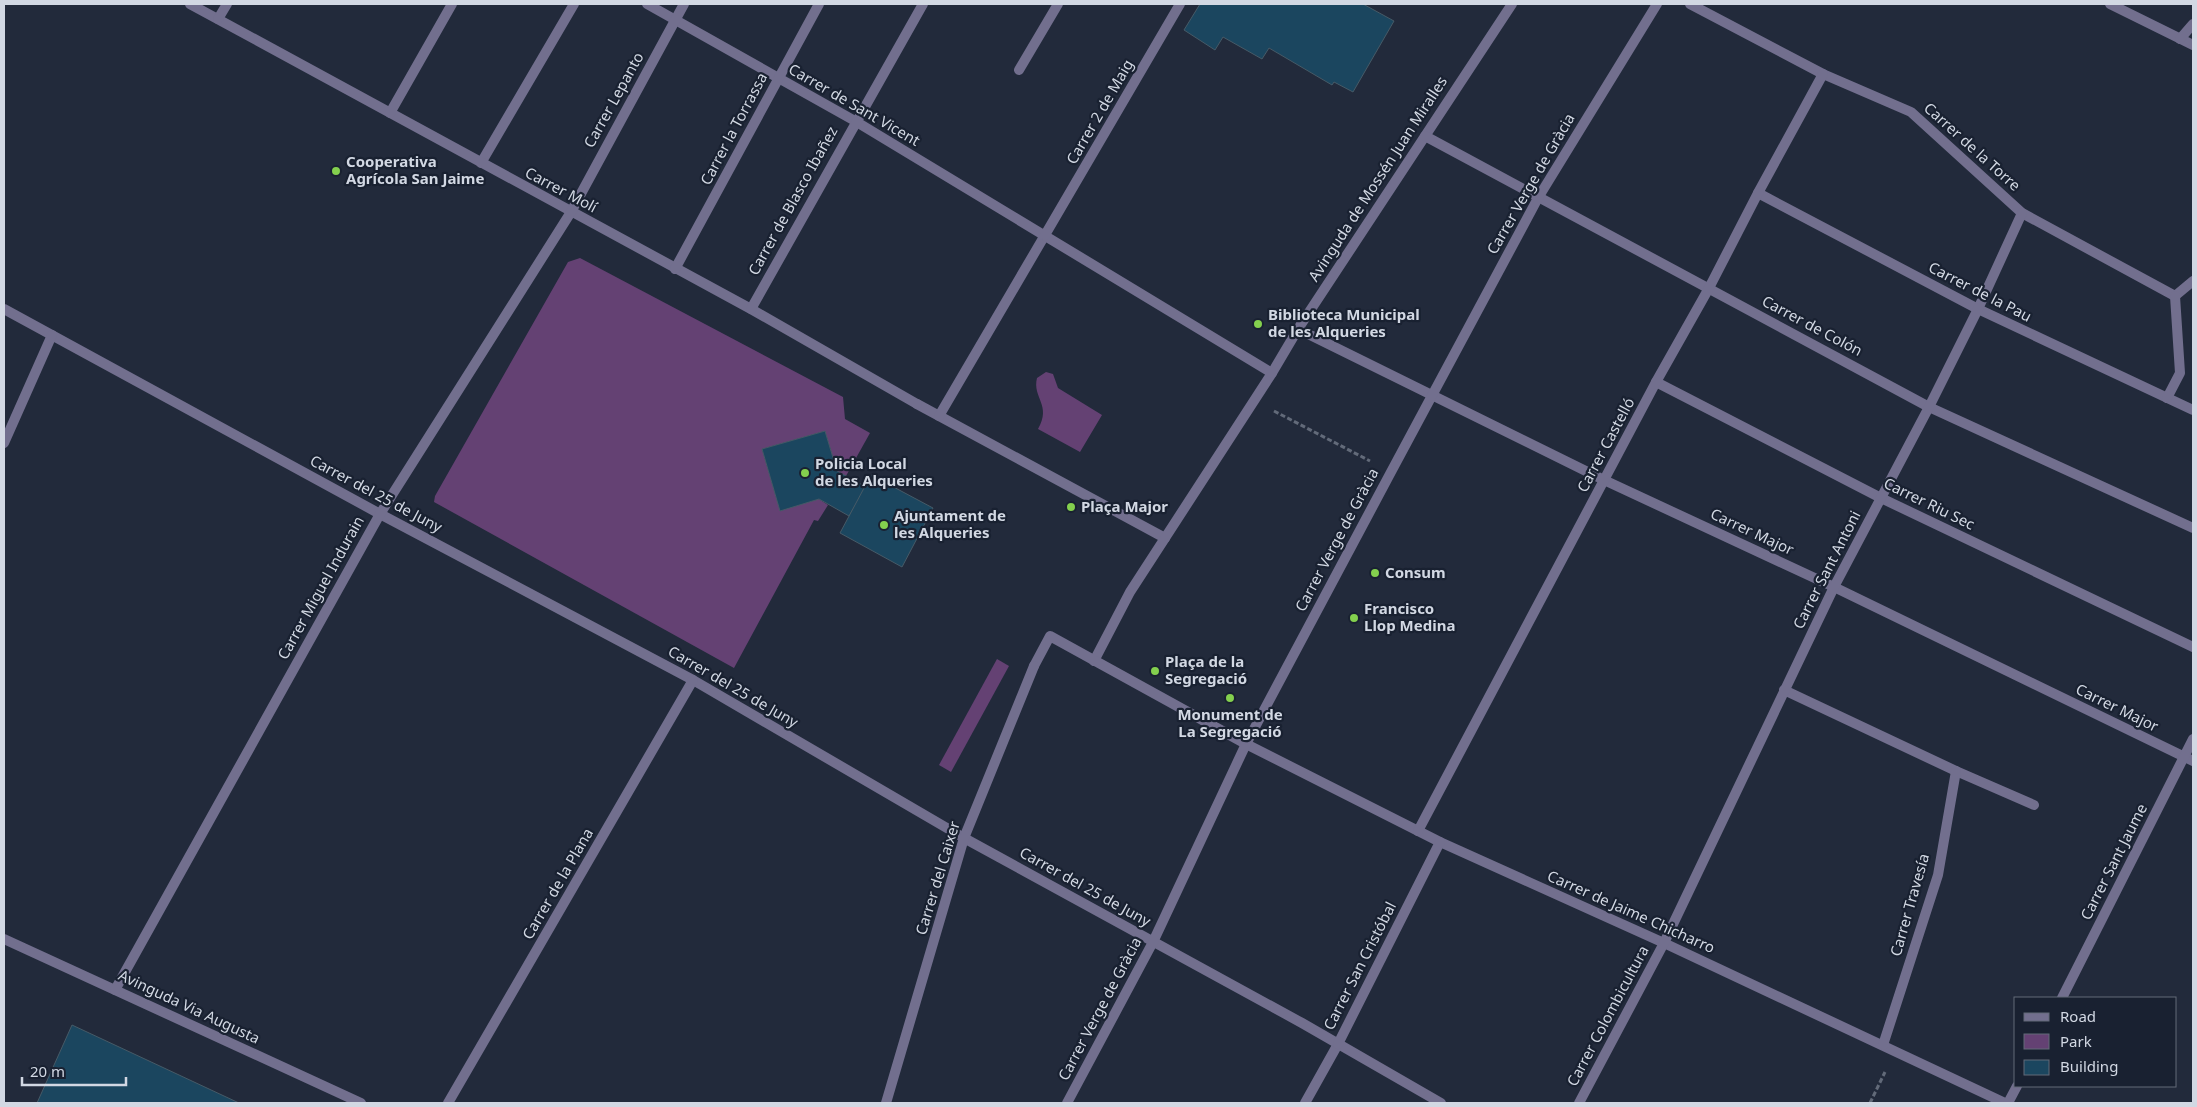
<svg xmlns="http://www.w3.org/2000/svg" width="2197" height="1107" font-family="'Noto Sans',sans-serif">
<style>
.green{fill:#644173}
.building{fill:#1b465f;stroke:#465a67}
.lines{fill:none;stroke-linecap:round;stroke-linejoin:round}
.path{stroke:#626a79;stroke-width:3;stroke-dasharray:5 2.5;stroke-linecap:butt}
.service{stroke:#726f8e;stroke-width:10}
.pedestrian{stroke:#726f8e;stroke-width:10}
.minor{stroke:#726f8e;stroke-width:10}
.poi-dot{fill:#84d04e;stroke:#192131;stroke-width:2}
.labels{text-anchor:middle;stroke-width:4.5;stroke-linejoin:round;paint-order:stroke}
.street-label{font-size:15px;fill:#d2d8e3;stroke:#192131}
.poi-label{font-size:15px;font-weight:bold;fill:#d2d8e3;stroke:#192131;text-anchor:start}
</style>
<rect width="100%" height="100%" fill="#222a3b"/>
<g class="green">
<path d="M580,258L843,397L845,419L870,433L846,476L837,471L825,431L762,449L780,510L819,499L828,505L818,521L814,520L734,668L434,502L435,496L568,262Z"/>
<path d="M1046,372L1053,374L1058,388L1102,415L1080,452L1038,429C1052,405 1032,398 1037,378Z"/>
<path d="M997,659L1009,666L951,772L939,765Z"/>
</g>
<g class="building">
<path d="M1200,4H1363L1394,21L1353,92L1334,82L1332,85L1269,48L1262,59L1223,37L1215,50L1184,30Z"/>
<path d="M825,431L837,471L866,487L849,516L819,499L780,511L762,449Z"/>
<path d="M871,475L933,508L902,567L840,533Z"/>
<path d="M72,1025L239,1103H37Z"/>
</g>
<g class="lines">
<g class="path">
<path d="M1274,411L1370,461"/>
<path d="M1870,1103L1885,1072"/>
</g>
<path class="service" d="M481,163L574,4"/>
<g class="pedestrian">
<path d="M917,404L1165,538"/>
<path d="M939,416L1045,235"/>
<path d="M1094,661L1130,592L1272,373"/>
<path d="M1034,666L1050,636L1246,744"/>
<path d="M1305,1103L1338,1044"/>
</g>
<g class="minor">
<path d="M190,4L751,309L917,404"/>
<path d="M647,4L855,121L1272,373L1298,329L1512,4"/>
<path d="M1690,4L1823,74L1911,112L2022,213L2175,296L2193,281"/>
<path d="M2110,4L2193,45"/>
<path d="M218,19L227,4"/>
<path d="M2180,39L2193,24"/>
<path d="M1019,70L1058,4"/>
<path d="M390,113L452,4"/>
<path d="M1425,136L1929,407L2193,528"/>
<path d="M1758,193L1978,309L2193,410"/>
<path d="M1045,235L1180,4"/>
<path d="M675,269L819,4"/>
<path d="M4,309L380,514L693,680L964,838L1302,1023L1441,1103"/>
<path d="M751,309L923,4"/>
<path d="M1298,329L1604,480L1834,587L2193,761"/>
<path d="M1656,382L1881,498L2193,647"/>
<path d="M2167,398L2180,373L2175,296"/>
<path d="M4,443L52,335"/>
<path d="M1784,690L1956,771L2034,805"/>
<path d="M1246,744L1440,842L1664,943L2005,1103"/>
<path d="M1418,831L1656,382L1709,288L1758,193L1823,74"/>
<path d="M4,939L361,1103"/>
<path d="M115,990L380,514L571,212L684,4"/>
<path d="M2062,998L2193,739"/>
<path d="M1338,1044L1440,842"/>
<path d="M1883,1045L1938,875L1956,771"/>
<path d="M448,1103L693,680"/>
<path d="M886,1103L964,838L1034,666"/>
<path d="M1067,1103L1153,942L1246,744L1391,472L1538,198L1657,4"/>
<path d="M1579,1103L1664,943L1834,587L1929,407L1978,309L2022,213"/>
<path d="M2008,1103L2017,1086"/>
</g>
</g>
<g class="poi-dot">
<circle cx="336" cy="171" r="5"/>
<circle cx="1258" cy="324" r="5"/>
<circle cx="805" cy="473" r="5"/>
<circle cx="1071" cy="507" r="5"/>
<circle cx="884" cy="525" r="5"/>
<circle cx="1375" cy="573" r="5"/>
<circle cx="1354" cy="618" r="5"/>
<circle cx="1155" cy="671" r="5"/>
<circle cx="1230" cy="698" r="5"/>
</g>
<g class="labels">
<g class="street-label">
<text transform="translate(614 100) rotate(-61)" y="5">Carrer Lepanto</text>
<text transform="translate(854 105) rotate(30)" y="5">Carrer de Sant Vicent</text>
<text transform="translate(1100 112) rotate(-60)" y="5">Carrer 2 de Maig</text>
<text transform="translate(734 129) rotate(-62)" y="5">Carrer la Torrassa</text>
<text transform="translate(1972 147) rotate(42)" y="5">Carrer de la Torre</text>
<text transform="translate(1378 179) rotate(-57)" y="5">Avinguda de Mossén Juan Miralles</text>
<text transform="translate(1531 184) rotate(-60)" y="5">Carrer Verge de Gràcia</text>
<text transform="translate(561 190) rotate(28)" y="5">Carrer Molí</text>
<text transform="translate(793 201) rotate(-61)" y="5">Carrer de Blasco Ibañez</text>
<text transform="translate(1980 292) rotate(27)" y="5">Carrer de la Pau</text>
<text transform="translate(1812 326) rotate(28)" y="5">Carrer de Colón</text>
<text transform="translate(1606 445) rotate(-62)" y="5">Carrer Castelló</text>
<text transform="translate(376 494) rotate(28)" y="5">Carrer del 25 de Juny</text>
<text transform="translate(1929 504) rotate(26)" y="5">Carrer Riu Sec</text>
<text transform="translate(1752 532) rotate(25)" y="5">Carrer Major</text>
<text transform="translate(1337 540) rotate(-62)" y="5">Carrer Verge de Gràcia</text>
<text transform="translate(1827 570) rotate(-63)" y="5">Carrer Sant Antoni</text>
<text transform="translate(321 588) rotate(-61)" y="5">Carrer Miguel Indurain</text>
<text transform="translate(733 687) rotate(30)" y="5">Carrer del 25 de Juny</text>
<text transform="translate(2117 708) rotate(26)" y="5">Carrer Major</text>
<text transform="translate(2114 862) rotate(-63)" y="5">Carrer Sant Jaume</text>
<text transform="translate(938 878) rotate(-73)" y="5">Carrer del Caixer</text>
<text transform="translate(558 884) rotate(-60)" y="5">Carrer de la Plana</text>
<text transform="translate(1085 887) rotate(29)" y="5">Carrer del 25 de Juny</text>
<text transform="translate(1910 905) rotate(-74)" y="5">Carrer Travesía</text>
<text transform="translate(1631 912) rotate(24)" y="5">Carrer de Jaime Chicharro</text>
<text transform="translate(1360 966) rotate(-63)" y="5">Carrer San Cristóbal</text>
<text transform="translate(189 1007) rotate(25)" y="5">Avinguda Via Augusta</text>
<text transform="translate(1100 1009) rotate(-62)" y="5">Carrer Verge de Gràcia</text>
<text transform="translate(1608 1016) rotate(-62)" y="5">Carrer Colombicultura</text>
</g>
<g class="poi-label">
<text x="346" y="167">Cooperativa<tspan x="346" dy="17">Agrícola San Jaime</tspan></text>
<text x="1268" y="320">Biblioteca Municipal<tspan x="1268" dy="17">de les Alqueries</tspan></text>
<text x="815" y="469">Policia Local<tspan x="815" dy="17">de les Alqueries</tspan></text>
<text x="1081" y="512">Plaça Major</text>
<text x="894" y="521">Ajuntament de<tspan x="894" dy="17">les Alqueries</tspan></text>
<text x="1385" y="578">Consum</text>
<text x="1364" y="614">Francisco<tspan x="1364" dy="17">Llop Medina</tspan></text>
<text x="1165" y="667">Plaça de la<tspan x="1165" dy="17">Segregació</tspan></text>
<text x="1230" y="720" text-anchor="middle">Monument de<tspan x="1230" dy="17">La Segregació</tspan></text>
</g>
</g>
<rect width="2197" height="1107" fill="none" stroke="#d2d8e3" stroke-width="10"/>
<rect x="2014" y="997" width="162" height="90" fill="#192131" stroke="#636a78"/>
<rect x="2024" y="1013" width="25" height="8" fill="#726f8e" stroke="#636a78"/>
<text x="2060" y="1022" font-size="15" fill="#d2d8e3">Road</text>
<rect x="2024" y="1034" width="25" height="15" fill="#644173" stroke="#636a78"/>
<text x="2060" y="1047" font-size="15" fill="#d2d8e3">Park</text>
<rect x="2024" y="1060" width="25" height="15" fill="#1b465f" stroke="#636a78"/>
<text x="2060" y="1072" font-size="15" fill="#d2d8e3">Building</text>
<path d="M22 1077v8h104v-8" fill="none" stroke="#d2d8e3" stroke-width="2.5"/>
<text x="30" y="1077" font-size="15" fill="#d2d8e3" stroke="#192131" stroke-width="4" paint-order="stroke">20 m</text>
</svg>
